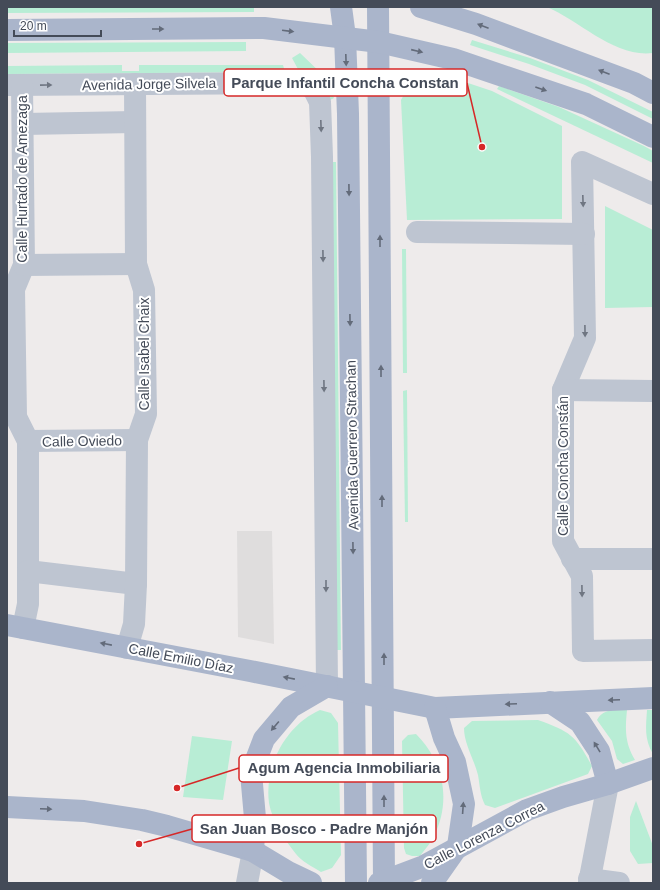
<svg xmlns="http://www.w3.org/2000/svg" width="660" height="890" font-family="Helvetica,sans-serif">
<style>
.education{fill:#dfdddd}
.green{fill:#b8edd5}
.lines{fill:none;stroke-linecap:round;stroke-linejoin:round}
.minor{stroke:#bec5d1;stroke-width:22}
.major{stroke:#aab5cb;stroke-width:22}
.oneway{fill:#636b7a}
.oneway2{fill:#6f7682}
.labels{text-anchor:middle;stroke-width:4;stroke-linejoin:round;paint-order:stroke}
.street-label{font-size:14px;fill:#444b58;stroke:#fff}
.leader{fill:none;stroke:#d62828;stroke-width:1.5}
.callout-dot{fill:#d62828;stroke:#fff;stroke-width:1.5}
.callout{fill:#fff;stroke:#d62828;stroke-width:1.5}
.callout-label{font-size:15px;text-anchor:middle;font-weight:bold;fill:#444b58}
</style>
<rect width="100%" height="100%" fill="#eeebeb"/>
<path class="education" d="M237,531H272L274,644L238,637Z"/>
<g class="green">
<path d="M7,7H254V12L7,13Z"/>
<path d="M547,7H653V53C615,58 580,21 547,7Z"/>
<path d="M472,40L530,58L588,80L653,112V119L585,85L529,64L470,45Z"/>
<path d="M246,42V51L7,53V43Z"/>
<path d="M300,53L325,77L334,98L328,101C321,84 320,73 299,71L292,58Z"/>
<path d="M122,65V71H139V65H283L285,72L7,74V66Z"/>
<path d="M425,76H447L492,91L562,126V219L407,220L401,100L409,86Z"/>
<path d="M499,86L559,107L644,146L653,151V163L497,89Z"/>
<path d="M331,162H336L341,650H336Z"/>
<path d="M605,206L653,230V307L605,308Z"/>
<path d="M402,249H406L407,373H403Z"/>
<path d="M407,390L408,522H405L403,391Z"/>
<path d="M320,710L331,713L338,723L341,855L332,868L321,872C313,867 301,861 296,854C285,840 272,821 269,803C264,766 286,725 320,710Z"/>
<path d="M627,710C625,730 625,743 635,760L623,764L617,759L612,741L597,720C603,708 615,710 627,710Z"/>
<path d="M647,710H653V754C644,739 646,726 647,710Z"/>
<path d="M538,720C571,732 575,735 592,766L588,774L495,808L485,805C480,795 480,786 478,775C474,759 464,744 464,728L472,721Z"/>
<path d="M416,734C443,761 452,800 434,836C431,843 425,849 420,856H412L406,854L404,848L402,741L408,735Z"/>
<path d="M192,736L232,741L223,800L183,797Z"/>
<path d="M636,801L653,846V863L638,864L630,851V817Z"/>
</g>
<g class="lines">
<g class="minor">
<path d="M7,85L300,83L313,88L320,102L322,157L327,686"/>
<path d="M22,85L24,265L14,289L16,417L28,441V604L23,628"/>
<path d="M23,124L135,122"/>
<path d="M653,194L582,162L585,338L563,390V541L582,576L583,651L653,650"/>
<path d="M417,232L584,234"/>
<path d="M24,265L136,264"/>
<path d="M563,390L653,391"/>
<path d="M28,441L137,440"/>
<path d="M572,559H653"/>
<path d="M28,571L136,584"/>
<path d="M127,648L134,624L136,584L137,440L146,414L144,290L136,264L135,84"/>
<path d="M589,879L619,883"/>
<path d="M247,883L253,851"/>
<path d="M589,883L608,784"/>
</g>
<g class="major">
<path d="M341,7L345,37L348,114L356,883"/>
<path d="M378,7L384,883"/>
<path d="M421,7L476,24L634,83L653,93"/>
<path d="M7,30L264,28L379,42L453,59L586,104L653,137"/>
<path d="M7,625L250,671L435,708L653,698"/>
<path d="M550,702L580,722L599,751L608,784"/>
<path d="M7,807L84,811L142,820L167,826L253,851L288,872L311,883"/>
<path d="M253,851L255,818L251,773L264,739L291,707L327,686"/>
<path d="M379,883L424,866L527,810L563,797L608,784L653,768"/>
<path d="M432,883L458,846L464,804L455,762L444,738L435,708"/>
</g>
</g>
<defs><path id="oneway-solid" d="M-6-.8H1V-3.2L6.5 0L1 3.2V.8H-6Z"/></defs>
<g class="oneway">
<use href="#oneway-solid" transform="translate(483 26) rotate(-159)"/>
<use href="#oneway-solid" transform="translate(158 29)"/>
<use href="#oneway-solid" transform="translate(288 31) rotate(7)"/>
<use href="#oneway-solid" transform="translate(417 51) rotate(13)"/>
<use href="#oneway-solid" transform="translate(346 60) rotate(88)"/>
<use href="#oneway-solid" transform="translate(604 72) rotate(-159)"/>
<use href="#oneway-solid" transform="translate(541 89) rotate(19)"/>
<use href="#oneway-solid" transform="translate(349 190) rotate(89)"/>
<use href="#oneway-solid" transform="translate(380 241) rotate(-90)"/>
<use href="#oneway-solid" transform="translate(350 320) rotate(89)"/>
<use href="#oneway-solid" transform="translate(381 371) rotate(-90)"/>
<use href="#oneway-solid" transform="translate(382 501) rotate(-90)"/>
<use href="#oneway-solid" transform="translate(353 548) rotate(89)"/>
<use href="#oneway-solid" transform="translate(106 644) rotate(-169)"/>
<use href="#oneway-solid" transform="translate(384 659) rotate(-90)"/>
<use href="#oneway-solid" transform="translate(289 678) rotate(-169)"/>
<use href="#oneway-solid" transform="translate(614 700) rotate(178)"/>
<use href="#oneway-solid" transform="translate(511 704) rotate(177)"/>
<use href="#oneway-solid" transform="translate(275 726) rotate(130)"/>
<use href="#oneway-solid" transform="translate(597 747) rotate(-121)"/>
<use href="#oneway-solid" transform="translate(384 801) rotate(-90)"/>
<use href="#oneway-solid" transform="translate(463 808) rotate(-86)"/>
<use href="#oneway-solid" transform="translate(46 809) rotate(3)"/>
</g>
<g class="oneway2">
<use href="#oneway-solid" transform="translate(46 85) rotate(-1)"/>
<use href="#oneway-solid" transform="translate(321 126) rotate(88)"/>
<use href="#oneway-solid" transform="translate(583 201) rotate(88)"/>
<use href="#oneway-solid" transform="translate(323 256) rotate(89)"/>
<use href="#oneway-solid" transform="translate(585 331) rotate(89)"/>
<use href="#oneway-solid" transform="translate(324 386) rotate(89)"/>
<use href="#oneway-solid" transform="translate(326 586) rotate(90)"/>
<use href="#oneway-solid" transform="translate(582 591) rotate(89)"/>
</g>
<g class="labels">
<g class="street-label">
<text transform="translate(149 84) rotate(-1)" y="5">Avenida Jorge Silvela</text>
<text transform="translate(22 179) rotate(-90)" y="5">Calle Hurtado de Amezaga</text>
<text transform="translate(144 354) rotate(-90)" y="5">Calle Isabel Chaix</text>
<text transform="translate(82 441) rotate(-1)" y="5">Calle Oviedo</text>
<text transform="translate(352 445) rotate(-91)" y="5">Avenida Guerrero Strachan</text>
<text transform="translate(563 466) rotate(-90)" y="5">Calle Concha Constán</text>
<text transform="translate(181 658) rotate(11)" y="5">Calle Emilio Díaz</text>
<text transform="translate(484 835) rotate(-27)" y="5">Calle Lorenza Correa</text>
</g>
</g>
<path class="leader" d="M482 147L467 83M177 788L239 768M139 844L192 829"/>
<g class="callout-dot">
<circle cx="482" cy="147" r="4"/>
<circle cx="177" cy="788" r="4"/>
<circle cx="139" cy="844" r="4"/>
</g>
<g class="callout">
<rect x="224" y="69" width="243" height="27" rx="4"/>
<rect x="239" y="755" width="209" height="27" rx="4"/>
<rect x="192" y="815" width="244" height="27" rx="4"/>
</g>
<g class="callout-label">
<text x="345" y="88">Parque Infantil Concha Constan</text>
<text x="344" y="773">Agum Agencia Inmobiliaria</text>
<text x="314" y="834">San Juan Bosco - Padre Manjón</text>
</g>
<rect width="660" height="890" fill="none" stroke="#444b58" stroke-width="16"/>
<path d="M14 30v6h87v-6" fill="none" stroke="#444b58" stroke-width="2"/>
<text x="20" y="30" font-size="12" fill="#444b58" stroke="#ffffff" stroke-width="3" paint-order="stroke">20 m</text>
</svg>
